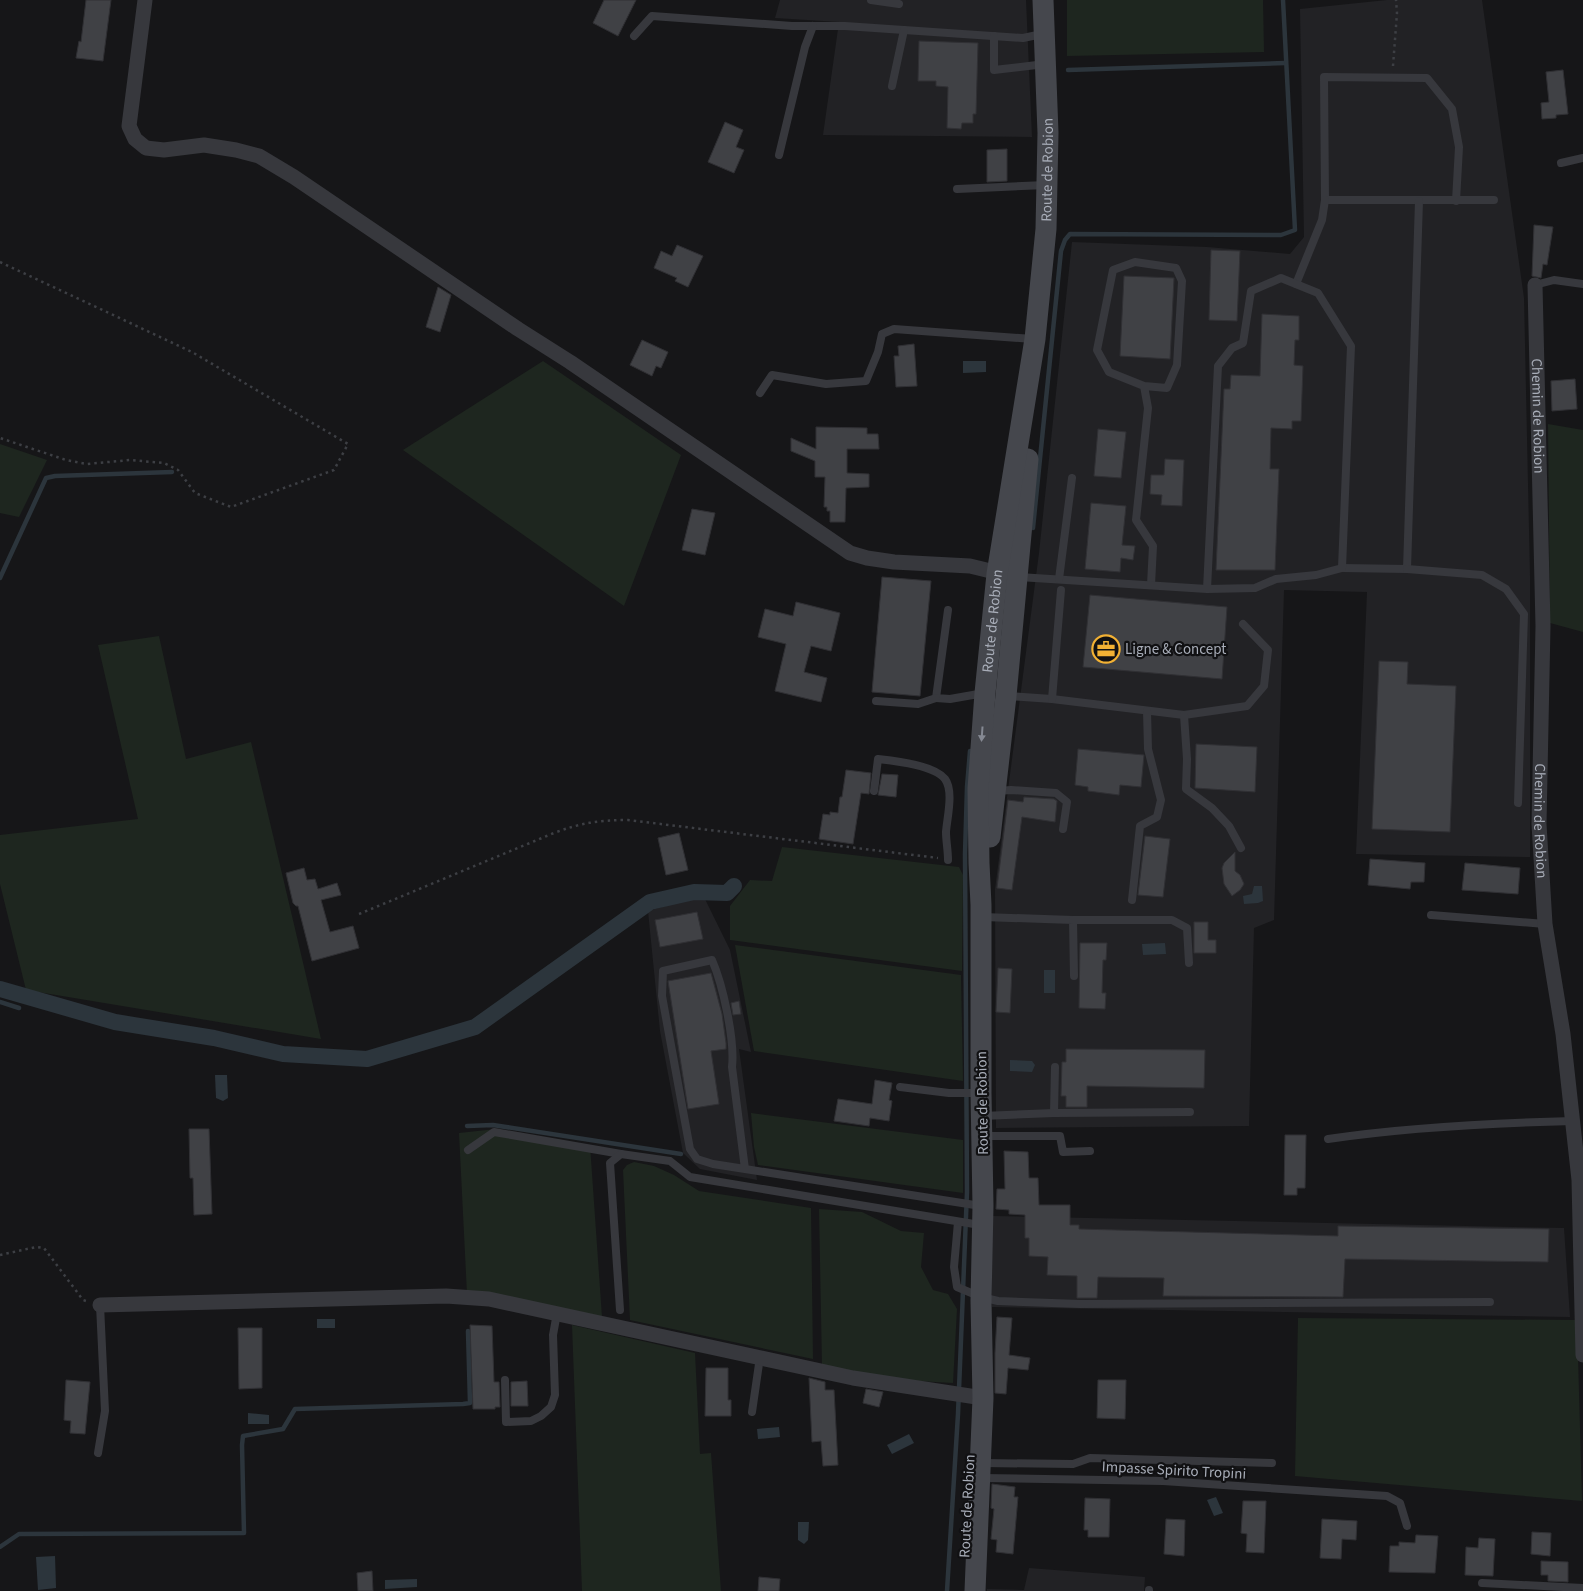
<svg xmlns="http://www.w3.org/2000/svg" width="1583" height="1591" font-family="'Source Sans 3',sans-serif">
<style>
.built{fill:#222225}
.green{fill:#1e261f}
.water{fill:#2c353c}
.lines{fill:none;stroke-linecap:round;stroke-linejoin:round}
.stream{stroke:#2c353c;stroke-width:4.5}
.canal{stroke:#2c353c;stroke-width:16}
.building{fill:#404145;stroke:#303034}
.path{stroke:#3d3f44;stroke-width:2.5;stroke-dasharray:2.5 4;stroke-linecap:butt}
.service{stroke:#37383d;stroke-width:8}
.minor{stroke:#37383d;stroke-width:15}
.secondary{stroke:#45474d;stroke-width:21}
.oneway{fill:#858993}
.labels{text-anchor:middle;stroke-width:4.5;stroke-linejoin:round;paint-order:stroke}
.street-label{font-size:15px;fill:#a8adb8;stroke:#111113}
.poi-label{font-size:15px;fill:#a8adb8;stroke:#111113;text-anchor:start}
</style>
<rect width="100%" height="100%" fill="#161618"/>
<g class="built">
<path d="M780,0H1026L1032,137L823,135L839,22L775,18Z"/>
<path d="M1387,0H1482L1524,298L1530,576V857L1356,854L1367,592L1284,590L1274,920L1254,928L1249,1126L996,1128L995,889L1039,553L1072,242L1207,247L1290,254L1304,237L1300,9Z"/>
<path d="M703,895L730,950L751,1052L739,1049L757,1180L700,1169L683,1153L660,1031L648,911Z"/>
<path d="M992,1216L1564,1228L1570,1317L992,1307Z"/>
<path d="M1029,1568L1145,1577L1144,1591H987V1589L1024,1590Z"/>
</g>
<g class="green">
<path d="M1067,0H1263L1264,52L1067,56Z"/>
<path d="M543,361L681,455L624,606L403,450Z"/>
<path d="M1548,424L1583,430V632L1550,623Z"/>
<path d="M0,444L47,460L19,517L0,513Z"/>
<path d="M159,636L186,759L251,742L321,1039L26,990L0,884V835L138,819L98,645Z"/>
<path d="M782,847L959,867L963,875L962,971L730,940V906L750,880L772,881Z"/>
<path d="M735,945L961,975L963,1081L754,1051Z"/>
<path d="M751,1113L963,1140V1193L758,1165L754,1147Z"/>
<path d="M496,1129L590,1145L602,1317L467,1294L459,1133Z"/>
<path d="M634,1162L654,1166L674,1175L699,1191L811,1208L813,1359L630,1320L623,1170L627,1165Z"/>
<path d="M819,1209L862,1212L901,1231L924,1233L921,1267L933,1290L948,1294L957,1309L953,1383L882,1379L822,1366Z"/>
<path d="M1298,1318L1577,1320L1582,1501L1295,1476Z"/>
<path d="M572,1325L695,1353L700,1454L711,1453L721,1591H582Z"/>
</g>
<g class="water">
<path d="M963,361H986V372L963,373Z"/>
<path d="M1254,886H1262L1263,901L1258,903L1244,904L1243,896L1252,894Z"/>
<path d="M1165,943L1166,954L1143,955L1142,944Z"/>
<rect x="1044" y="970" width="11" height="23"/>
<path d="M1010,1060L1032,1061L1035,1065L1032,1072L1010,1071Z"/>
<path d="M215,1075H227L228,1098L223,1101L216,1098Z"/>
<rect x="317" y="1319" width="18" height="9"/>
<path d="M248,1413L269,1415V1424H248Z"/>
<path d="M779,1427L780,1437L758,1439L757,1429Z"/>
<path d="M909,1434L914,1443L892,1454L887,1445Z"/>
<path d="M1216,1497L1223,1513L1214,1516L1207,1500Z"/>
<path d="M798,1522H809L808,1540L804,1544L798,1540Z"/>
<path d="M55,1556L56,1588L38,1590L36,1557Z"/>
<path d="M417,1579V1587L385,1589V1580Z"/>
</g>
<g class="lines">
<g class="stream">
<path d="M1068,70L1285,63"/>
<path d="M1033,528L1061,251L1065,240L1070,234L1281,235L1295,230L1283,0"/>
<path d="M0,578L46,478L55,476L172,472"/>
<path d="M0,1002L19,1008"/>
<path d="M467,1126L493,1125L681,1154"/>
<path d="M0,1547L19,1534L244,1533L242,1445L243,1436L283,1429L295,1409L463,1404L470,1403L468,1331"/>
<path d="M947,1591L958,1414L967,1192L965,854L967,787L970,751"/>
</g>
<path class="canal" d="M0,989L115,1022L214,1038L283,1054L367,1059L475,1027L650,902L694,892L727,893L734,886"/>
</g>
<g class="building">
<path d="M86,0H111L103,61L76,58L79,41L81,42Z"/>
<path d="M604,0H636L618,36L593,23Z"/>
<path d="M919,41L978,43L976,114H973V123H962L961,129L947,128L948,87L936,86V81H918Z"/>
<path d="M1563,70L1568,114L1556,115V118L1542,119L1541,103L1549,102L1546,72Z"/>
<path d="M725,122L743,130L736,147L744,150L734,173L708,162Z"/>
<path d="M1007,149V181L987,182V150Z"/>
<path d="M1534,225L1553,227L1547,265L1543,264L1541,278L1532,276Z"/>
<path d="M677,245L703,256L688,287L675,281L677,278L654,268L661,251L672,256Z"/>
<path d="M1211,250L1240,251L1237,321L1209,320Z"/>
<path d="M1124,276L1174,278L1170,359L1120,356Z"/>
<path d="M438,287L451,295L440,332L426,327Z"/>
<path d="M1262,314L1299,316V340H1295L1294,365L1303,366L1301,421H1292V429L1271,428L1270,469H1279L1275,570H1216L1224,389H1230L1231,375L1260,376Z"/>
<path d="M642,340L668,352L661,368L656,366L652,376L630,365Z"/>
<path d="M914,344L917,386L896,387L894,356H899L898,346Z"/>
<path d="M1575,379L1577,409L1552,411L1551,381Z"/>
<path d="M816,427L867,428V434H878L879,449H847V473L869,474V487L846,488L845,522H830V511H827V507H824L825,477H815V461L791,451V438L816,449Z"/>
<path d="M1098,429L1126,432L1121,478L1094,476Z"/>
<path d="M1165,459L1184,460L1182,506L1161,505L1162,495L1150,494L1151,475H1164Z"/>
<path d="M1091,503L1126,506L1122,545L1135,546L1133,560L1121,558L1120,572L1085,569Z"/>
<path d="M692,509L715,513L705,555L682,550Z"/>
<path d="M882,577L931,581L920,696L872,692Z"/>
<path d="M1090,595L1227,607L1222,679L1083,667Z"/>
<path d="M796,602L840,613L831,651L811,646L804,672L827,678L821,702L775,691L786,644L758,637L765,609L793,616Z"/>
<path d="M1379,661L1408,662L1407,684L1456,686L1450,832L1372,829Z"/>
<path d="M1196,744L1257,747L1255,792L1195,788Z"/>
<path d="M1078,749L1144,755L1141,787L1120,785L1119,795L1088,791V787L1075,785Z"/>
<path d="M846,770L871,773L869,794L861,793L853,844L819,839L823,814L830,815V812L838,813L840,797H842Z"/>
<path d="M882,774L898,775L896,797L878,795Z"/>
<path d="M1024,797L1054,799L1057,801L1055,822L1022,817L1012,890L997,888L1008,800L1023,802Z"/>
<path d="M679,833L688,870L666,875L658,838Z"/>
<path d="M1145,836L1170,839L1163,897L1138,895Z"/>
<path d="M1235,852V871L1240,875L1244,884L1240,890L1232,896L1224,884L1222,868L1224,863Z"/>
<path d="M1370,859L1425,863L1424,882H1411L1410,889L1368,885Z"/>
<path d="M1465,863L1520,868L1518,894L1462,890Z"/>
<path d="M304,868L307,880L315,879L318,889L337,883L341,895L321,900L330,932L353,926L359,948L312,961L298,906H296L293,903L286,873Z"/>
<path d="M697,912L703,939L660,947L655,920Z"/>
<path d="M1194,922H1208V940H1216V953H1194Z"/>
<path d="M1080,943H1107L1106,960H1103L1102,993H1106L1105,1009L1079,1008Z"/>
<path d="M998,968L1012,969L1010,1013L996,1012Z"/>
<path d="M711,973L722,1014L726,1043V1049L711,1051L719,1104L688,1109L668,981Z"/>
<path d="M739,1001L741,1014L733,1015L731,1003Z"/>
<path d="M1066,1049L1205,1050L1204,1088L1087,1086V1107H1066V1096H1061L1062,1062H1066Z"/>
<path d="M875,1080L892,1083L889,1100L892,1101L889,1121L870,1118L869,1126L834,1121L838,1099L872,1104Z"/>
<path d="M189,1129H209L212,1214L194,1215L193,1178H190Z"/>
<path d="M1285,1135H1306L1305,1188H1297V1195H1284Z"/>
<path d="M1004,1151L1028,1152L1029,1178H1038L1039,1205H1070V1225H1079V1229L1338,1236V1226L1549,1229L1548,1262L1345,1259L1343,1297L1163,1296L1164,1278L1098,1277L1097,1298H1077V1276L1047,1275L1048,1257L1029,1256V1238H1025V1215L1009,1214V1210L996,1209L997,1189H1005Z"/>
<path d="M997,1317L1012,1318L1009,1355L1030,1358L1028,1370L1008,1368L1006,1394L995,1393V1353Z"/>
<path d="M470,1325L492,1326L494,1382H499L500,1407H495V1409H473Z"/>
<path d="M238,1328H262V1388L239,1389Z"/>
<path d="M706,1368H728V1400H731V1416H705Z"/>
<path d="M809,1378L825,1382V1390H834L838,1465L823,1466L821,1441L812,1442Z"/>
<path d="M66,1380L90,1382L85,1434L70,1433L71,1421L64,1420Z"/>
<path d="M1098,1380H1126L1125,1419L1097,1418Z"/>
<path d="M527,1381L528,1406H511V1382Z"/>
<path d="M866,1389L883,1392L879,1407L863,1403Z"/>
<path d="M992,1484L1015,1487L1014,1497H1018L1013,1554L996,1552L997,1540L991,1539L994,1509L991,1508Z"/>
<path d="M1085,1498L1110,1499L1109,1537H1088V1530H1084Z"/>
<path d="M1243,1501H1266L1264,1553L1246,1552L1247,1534L1241,1533Z"/>
<path d="M1166,1519L1185,1520L1184,1556L1164,1554Z"/>
<path d="M1322,1519L1357,1521L1356,1540L1342,1539L1341,1559L1320,1558Z"/>
<path d="M1532,1532L1551,1533L1550,1556L1531,1554Z"/>
<path d="M1416,1535L1438,1536L1435,1573L1389,1572L1390,1546H1399V1542L1415,1543Z"/>
<path d="M1479,1538L1495,1539L1493,1576L1465,1575L1466,1547L1478,1548Z"/>
<path d="M1541,1561L1568,1562V1582L1548,1581V1575H1541Z"/>
<path d="M372,1571L373,1591H358L357,1573Z"/>
<path d="M759,1577L780,1579L779,1591H758Z"/>
</g>
<g class="lines">
<g class="path">
<path d="M1393,66L1397,13L1396,0"/>
<path d="M0,262L192,352L348,444L334,470L231,507L195,493L178,470L164,463L130,460L87,464L66,460L0,438"/>
<path d="M359,914L554,833C580,823 600,820 628,820L938,858"/>
<path d="M0,1255L36,1247L44,1248L83,1300L86,1301"/>
</g>
<g class="service">
<path d="M871,0L899,4"/>
<path d="M634,36L652,16L792,26H845L1023,38L1042,34"/>
<path d="M994,36V70L1045,64"/>
<path d="M892,86L904,30"/>
<path d="M779,155L805,47L813,26"/>
<path d="M1561,163L1583,158"/>
<path d="M957,189L1046,185"/>
<path d="M1456,201L1459,147L1452,109L1427,78L1324,77L1325,200H1494"/>
<path d="M1296,284L1322,220L1325,200"/>
<path d="M1535,285L1554,280L1583,284"/>
<path d="M1144,386L1167,388L1177,365L1182,281L1176,268L1135,262L1113,270L1097,350L1109,372L1144,386L1148,408L1136,520L1153,546L1151,585"/>
<path d="M760,393L772,375L826,384L866,381L878,352L882,334L894,329L1033,339"/>
<path d="M1342,568L1407,569L1419,201"/>
<path d="M1407,569L1482,575L1506,589L1524,614L1518,803"/>
<path d="M1019,577L1207,589L1255,588L1276,579L1316,575L1342,568L1351,346L1318,293L1281,278L1251,291L1243,343L1232,348L1218,366L1207,589"/>
<path d="M1059,579L1072,478"/>
<path d="M948,610L936,698L950,699L984,693"/>
<path d="M1008,696L1052,699L1184,715L1247,706L1264,686L1268,650L1243,624"/>
<path d="M1052,699L1061,590"/>
<path d="M876,701L918,704L936,698"/>
<path d="M1184,715L1187,759L1186,789L1212,808L1229,826L1241,848"/>
<path d="M874,791L878,759C895,761 934,765 945,779C954,791 947,818 946,832C946,841 948,850 948,860"/>
<path d="M997,791L1011,790L1056,793L1067,802L1063,829"/>
<path d="M1132,900L1140,826L1157,817L1161,800L1148,749L1147,711"/>
<path d="M1431,915L1545,924"/>
<path d="M983,917L1073,920L1074,976"/>
<path d="M1073,920H1172L1187,928L1189,963"/>
<path d="M900,1087L949,1093H980"/>
<path d="M1054,1113L1055,1067"/>
<path d="M982,1116L1054,1113L1190,1112"/>
<path d="M984,1136H1060L1063,1152L1090,1151"/>
<path d="M1328,1139C1409,1127 1491,1123 1573,1121"/>
<path d="M468,1150L494,1132L621,1154"/>
<path d="M745,1169L713,1164L697,1159L690,1149L662,996L663,971L712,960C723,985 735,1040 732,1067L745,1169L981,1206"/>
<path d="M958,1222L954,1267L957,1287L981,1297L998,1301L1080,1304L1490,1302"/>
<path d="M620,1310L610,1163L621,1154L670,1161L690,1177L980,1225"/>
<path d="M505,1380L506,1422L531,1421L541,1416L551,1407L555,1395L553,1335L557,1313"/>
<path d="M752,1412L760,1357"/>
<path d="M98,1453L105,1411L100,1305"/>
<path d="M983,1463L1073,1464L1090,1458L1272,1463"/>
<path d="M982,1478L1163,1481L1387,1496L1400,1503L1407,1526"/>
<path d="M1482,1583L1583,1588"/>
<path d="M1149,1590V1591"/>
</g>
<g class="minor">
<path d="M145,0L129,126L135,139L146,148L164,150L204,145L236,150L259,156L294,177L518,329L570,362L850,553L867,558L894,562L970,566L1007,575"/>
<path id="s1" d="M1535,285L1543,626L1539,824L1545,924L1563,1034L1579,1180L1583,1355"/>
<path d="M100,1305L446,1296L489,1299L853,1378L983,1398"/>
</g>
<g class="secondary">
<path d="M990,837L1006,696L1028,459"/>
<path id="s2" d="M975,1591L983,1398L981,1301L983,1206L981,1093V905L979,863L978,789L985,693L997,574L1035,339L1046,229L1048,133L1043,0"/>
</g>
</g>
<defs><path id="oneway-solid" d="M-6-.8H1V-3.2L6.5 0L1 3.2V.8H-6Z" transform="scale(1.25)"/></defs>
<use class="oneway" href="#oneway-solid" transform="translate(982 734) rotate(94)"/>
<defs>
<g id="office-ring" transform="scale(1.4375)"><circle r="9.5" fill="#111113" stroke="#f2b134" stroke-width="1.5"/><path d="M-6-3h4V-5.5h4V-3h4V5H-6ZM-1-4.5V-3h2v-1.5ZM-6 0V1H6V0Z" fill="#f2b134"/></g>
</defs>
<g fill-rule="evenodd">
<use href="#office-ring" x="1106" y="649"/>
</g>
<g class="labels">
<g class="street-label">
<text dy="5" stroke="none"><textPath href="#s2" startOffset="1426">Route de Robion</textPath></text>
<text dy="5" stroke="none"><textPath href="#s1" startOffset="131">Chemin de Robion</textPath></text>
<text dy="5" stroke="none"><textPath href="#s2" startOffset="971">Route de Robion</textPath></text>
<text dy="5" stroke="none"><textPath href="#s1" startOffset="536">Chemin de Robion</textPath></text>
<text transform="translate(982 1103) rotate(-91)" y="5">Route de Robion</text>
<text transform="translate(1174 1470) rotate(3)" y="5">Impasse Spirito Tropini</text>
<text transform="translate(967 1506) rotate(-87)" y="5">Route de Robion</text>
</g>
<g class="poi-label">
<text x="1125" y="654">Ligne &amp; Concept</text>
</g>
</g>
</svg>
